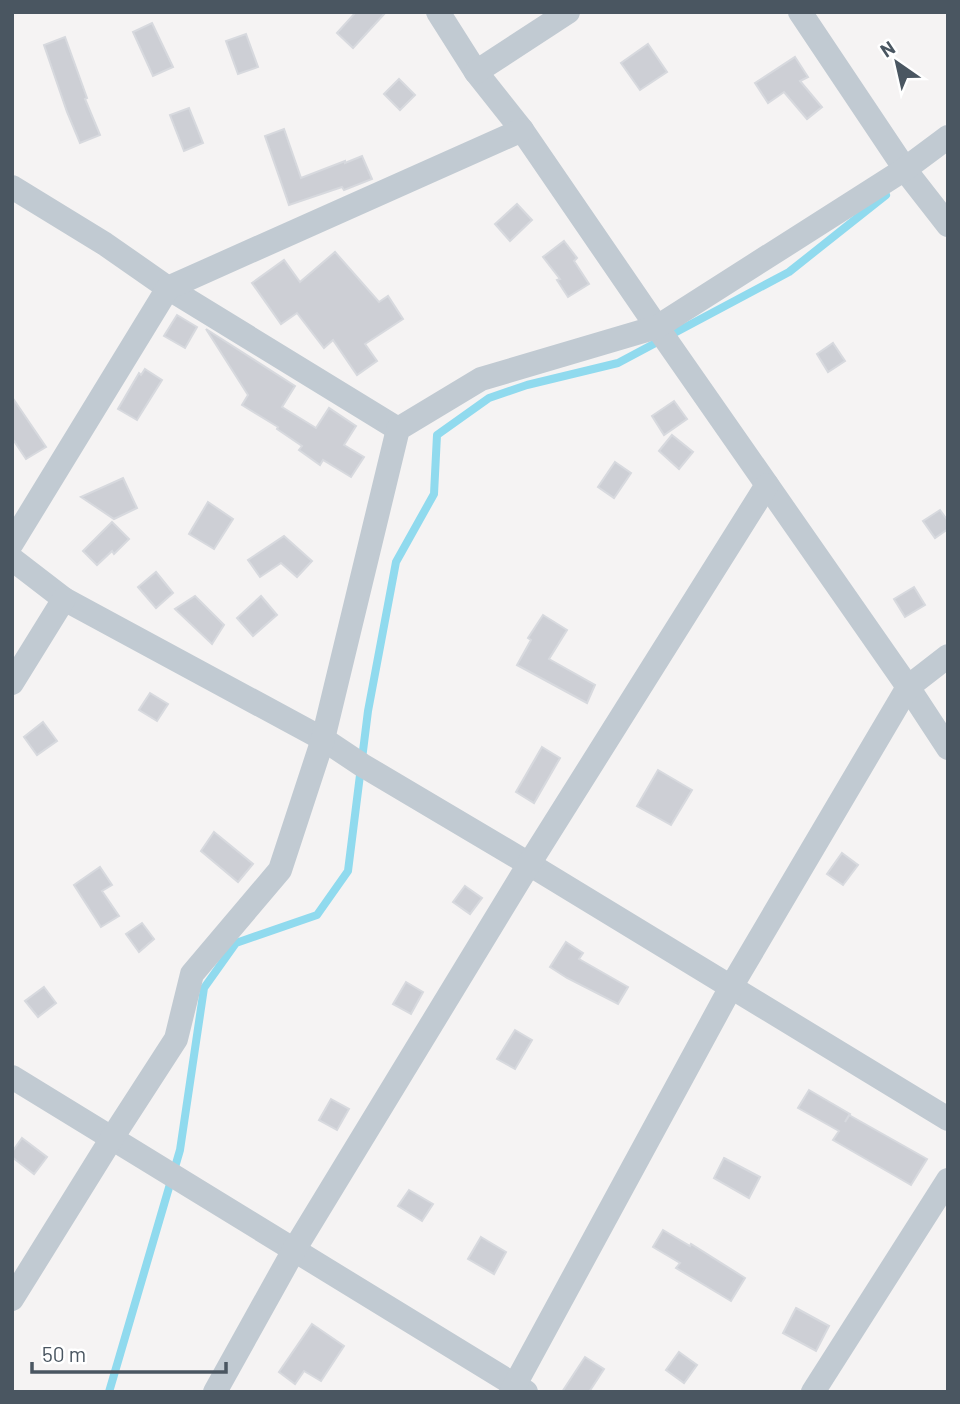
<svg xmlns="http://www.w3.org/2000/svg" width="960" height="1404" font-family="Barlow,sans-serif">
<style>
.lines{fill:none;stroke-linecap:round;stroke-linejoin:round}
.stream{stroke:#90daee;stroke-width:8}
.building{fill:#cdcfd5;stroke:#d7d9de;stroke-width:2}
.street{stroke:#c1cad2;stroke-width:24}
</style>
<rect width="100%" height="100%" fill="#f5f3f3"/>
<g class="lines">
<path class="stream" d="M109,1392L180,1150L204,988L236,943L317,915L348,871L368,711L396,562L434,494L437,435L489,398L527,385L618,363L789,272L886,195"/>
</g>
<g class="building">
<path d="M356,12H386L353,48L337,33Z"/>
<path d="M152,23L173,67L153,76L133,32Z"/>
<path d="M246,34L258,67L238,74L226,41Z"/>
<path d="M65,37L87,98L85,99L100,135L80,143L67,112L44,45Z"/>
<path d="M648,44L667,72L640,90L621,63Z"/>
<path d="M795,57L808,77L800,81L822,107L807,119L784,92L768,103L755,83Z"/>
<path d="M399,79L415,95L400,110L384,94Z"/>
<path d="M189,108L203,143L184,151L170,115Z"/>
<path d="M284,129L301,178L345,161V163L362,156L372,179L344,190L342,187L289,205L265,136Z"/>
<path d="M517,204L532,220L510,241L495,224Z"/>
<path d="M564,241L577,258L574,261L589,284L568,297L557,280L560,279L543,257Z"/>
<path d="M335,252L379,302L388,296L403,319L365,344L377,361L357,375L333,340L324,348L297,313L281,324L252,283L284,260L300,282Z"/>
<path d="M177,315L197,327L185,348L164,336Z"/>
<path d="M206,329L295,386L282,407L316,428L329,408L356,426L344,445L364,457L351,477L323,460L320,465L299,450L302,446L277,429L278,427L242,405L248,395Z"/>
<path d="M833,343L845,361L828,372L817,354Z"/>
<path d="M145,369L162,380L137,420L118,409L139,373L141,375Z"/>
<path d="M12,397L46,447L26,459L12,438Z"/>
<path d="M674,401L687,419L664,435L652,416Z"/>
<path d="M672,435L693,452L679,469L659,451Z"/>
<path d="M615,462L631,473L614,498L598,487Z"/>
<path d="M123,478L137,508L114,519L81,497Z"/>
<path d="M208,502L233,519L214,549L189,534Z"/>
<path d="M940,510L948,521V529L935,538L923,521Z"/>
<path d="M112,522L129,539L114,554L112,551L97,565L83,551Z"/>
<path d="M284,536L312,561L297,577L281,563L260,577L248,560Z"/>
<path d="M156,572L173,593L156,608L138,587Z"/>
<path d="M914,587L925,605L905,617L894,599Z"/>
<path d="M195,596L224,625L212,644L175,609Z"/>
<path d="M261,596L277,615L253,636L237,618Z"/>
<path d="M543,615L567,630L549,659L595,685L587,703L517,665L531,640L528,638Z"/>
<path d="M150,693L168,704L157,721L139,710Z"/>
<path d="M43,722L57,741L37,755L24,737Z"/>
<path d="M542,747L560,758L534,803L516,792Z"/>
<path d="M658,770L692,790L671,825L637,806Z"/>
<path d="M214,832L253,864L238,882L201,851Z"/>
<path d="M842,853L858,865L843,885L827,874Z"/>
<path d="M100,867L112,885L102,891L119,916L101,927L74,885Z"/>
<path d="M465,886L482,898L470,914L453,902Z"/>
<path d="M142,923L154,939L139,952L126,934Z"/>
<path d="M566,942L583,953L579,959L628,987L618,1004L567,978L550,967Z"/>
<path d="M406,982L423,992L411,1014L393,1004Z"/>
<path d="M44,987L56,1003L38,1017L25,1001Z"/>
<path d="M515,1030L532,1040L515,1069L497,1059Z"/>
<path d="M809,1090L850,1114L845,1122L849,1115L927,1159L911,1185L833,1140L839,1131L798,1108Z"/>
<path d="M331,1099L349,1109L337,1130L319,1120Z"/>
<path d="M22,1138L47,1157L34,1174L12,1157V1152Z"/>
<path d="M724,1158L760,1177L749,1198L714,1178Z"/>
<path d="M409,1190L433,1204L422,1221L398,1206Z"/>
<path d="M663,1230L690,1246L691,1244L745,1278L731,1301L676,1268L680,1263L653,1247Z"/>
<path d="M481,1237L506,1252L494,1274L468,1259Z"/>
<path d="M796,1308L829,1326L816,1351L783,1333Z"/>
<path d="M312,1324L344,1346L321,1381L304,1371L295,1384L279,1372Z"/>
<path d="M679,1352L697,1365L684,1383L666,1370Z"/>
<path d="M585,1357L604,1369L589,1392H562Z"/>
</g>
<g class="lines">
<g class="street">
<path d="M438,12L476,72L522,130L657,327L908,687L948,748"/>
<path d="M800,12L909,175L948,225"/>
<path d="M476,72L568,12"/>
<path d="M12,187L105,244L168,288L398,429"/>
<path d="M12,543L168,288L522,130"/>
<path d="M12,559L64,599L323,739L362,765L529,864L948,1119"/>
<path d="M12,683L64,599"/>
<path d="M12,1077L526,1392"/>
<path d="M12,1299L112,1138L176,1039L192,974L280,870L323,739L398,429L481,379L657,327L905,169L948,137"/>
<path d="M215,1392L294,1250L529,864L767,485"/>
<path d="M511,1392L731,987L908,687L948,656"/>
<path d="M813,1392L948,1180"/>
</g>
</g>
<rect width="960" height="1404" fill="none" stroke="#4a5661" stroke-width="28"/>
<g transform="translate(897 63) rotate(326)" stroke="#ffffff" stroke-width="5" paint-order="stroke">
<path d="M0-5L12 26L0 18L-12 26Z" fill="#4a5661"/>
<text y="-10" font-size="19" font-weight="bold" text-anchor="middle" fill="#4a5661">N</text>
</g>
<path d="M32 1362v10h194v-10" fill="none" stroke="#4a5661" stroke-width="3.5"/>
<text x="42" y="1362" font-size="21" fill="#4a5661" stroke="#ffffff" stroke-width="5" paint-order="stroke">50 m</text>
</svg>
